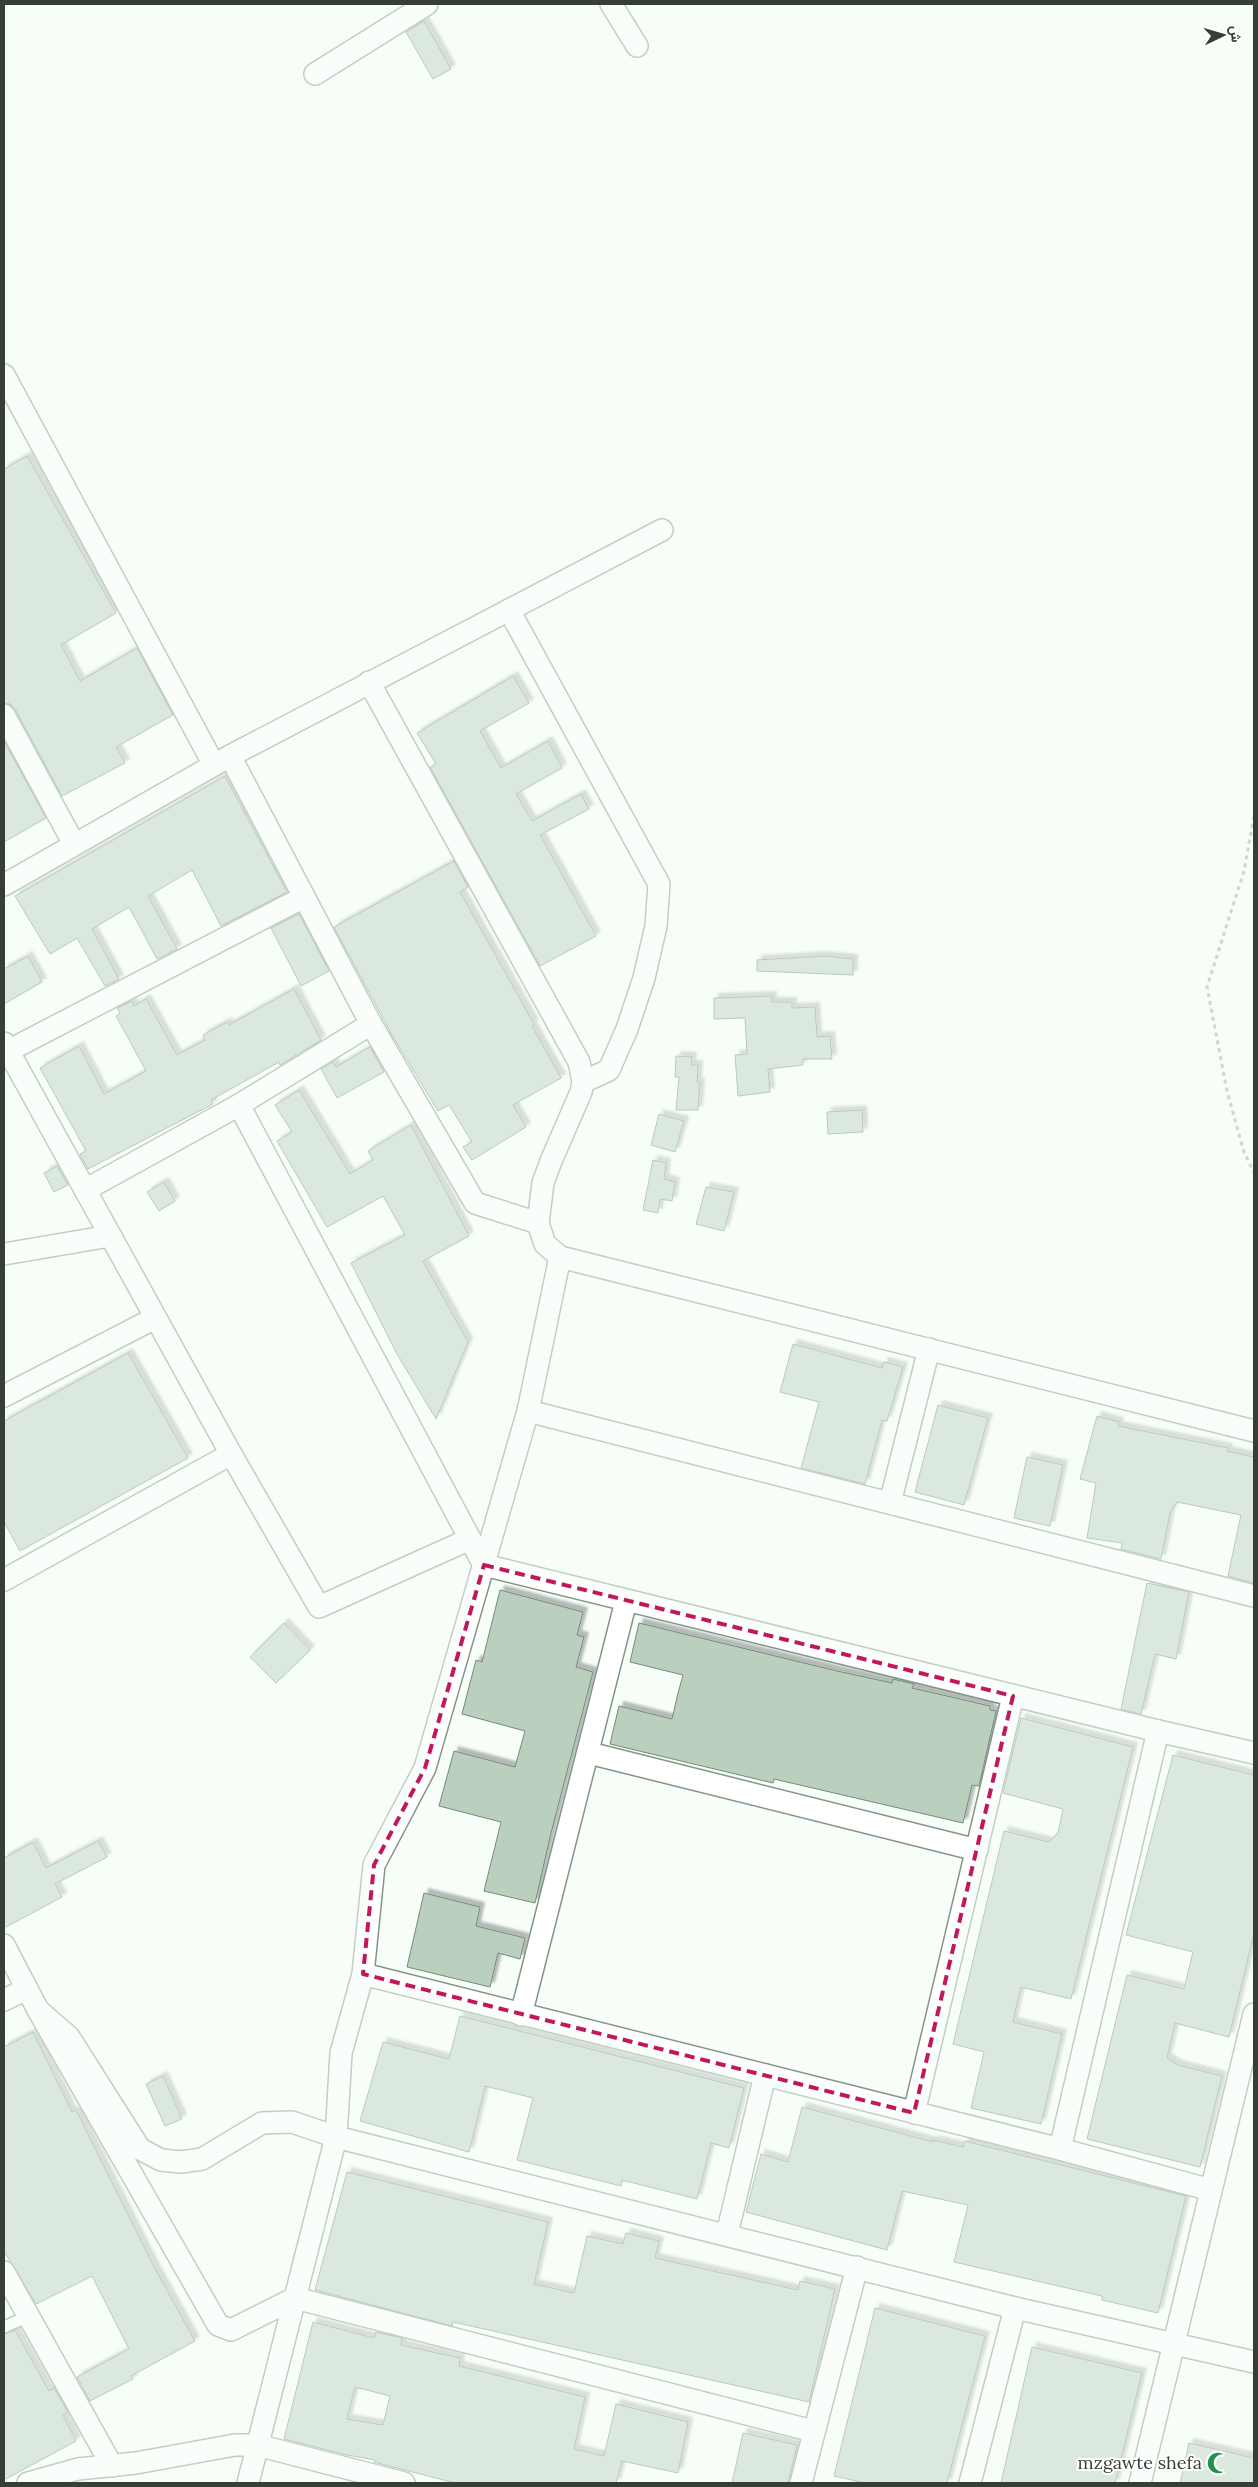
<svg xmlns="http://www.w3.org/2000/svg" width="1258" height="2487" font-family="Lora,Vazirmatn,serif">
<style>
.building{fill:#bbcfbf;stroke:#76897a;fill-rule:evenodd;filter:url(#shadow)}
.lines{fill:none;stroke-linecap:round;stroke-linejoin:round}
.service-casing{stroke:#839687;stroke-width:14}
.minor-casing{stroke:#839687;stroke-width:24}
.path{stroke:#a0a9a2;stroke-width:3;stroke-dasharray:4 4;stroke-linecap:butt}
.service{stroke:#fff;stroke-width:11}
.minor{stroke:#fff;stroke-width:21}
.marked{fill:none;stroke:#c2185b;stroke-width:4;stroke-dasharray:10 6;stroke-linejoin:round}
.labels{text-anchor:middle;stroke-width:4;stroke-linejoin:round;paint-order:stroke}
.poi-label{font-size:18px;fill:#353e37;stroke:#fff;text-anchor:end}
</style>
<defs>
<filter id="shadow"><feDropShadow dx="4.5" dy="-4.5" stdDeviation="1" flood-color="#0004"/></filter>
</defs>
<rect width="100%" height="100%" fill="#f6fef7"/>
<g class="building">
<path d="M424,21L451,69L433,79L406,32Z"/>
<path d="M27,456L116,613L61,645L80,681L137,648L173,715L116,747L125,763L62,796L15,709L10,704L4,703V469Z"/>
<path d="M513,676L529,703L480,731L501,768L548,741L562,768L516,794L532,821L581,794L589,809L540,835L596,936L540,966L430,767L436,764L417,733Z"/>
<path d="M4,741L46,818L4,842Z"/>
<path d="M225,776L287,892L221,926L192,870L148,896L177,949L157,959L129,907L92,929L119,979L105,986L77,938L50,954L15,896Z"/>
<path d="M454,861L468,887L460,892L534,1024L532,1026L561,1078L513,1105L526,1127L472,1160L463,1147L472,1142L449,1105L438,1111L392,1035L334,927Z"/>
<path d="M299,914L329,971L301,986L271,928Z"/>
<path d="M28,956L42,982L4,1004V969Z"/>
<path d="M825,956L853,959V975L757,971V960Z"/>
<path d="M294,989L321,1040L280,1065L279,1062L211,1100L213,1104L88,1169L80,1154L86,1151L40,1068L79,1046L104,1094L146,1071L116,1016L120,1013L117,1008L132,1001L134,1006L146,999L177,1055L205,1040L203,1035L227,1022L229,1025Z"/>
<path d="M772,996V1002H792V1008L815,1007L817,1037L830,1036L832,1059H803V1065L768,1069L770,1092L738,1096L735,1055L747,1054L745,1018L714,1019V998Z"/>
<path d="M370,1047L384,1072L337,1098L321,1069L333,1062L336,1067Z"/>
<path d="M676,1056L692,1057L691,1065H698L697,1082H700L698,1110H676L679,1077H675Z"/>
<path d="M299,1090L350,1174L373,1160L368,1151L411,1125L469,1236L423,1261L468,1342L436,1419L397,1354L351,1263L405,1235L383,1196L327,1227L277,1141L292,1132L275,1105Z"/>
<path d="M862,1110L863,1132L828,1134L827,1112Z"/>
<path d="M659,1114L684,1121L675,1152L651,1145Z"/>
<path d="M653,1160L666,1163L664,1179L675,1182L672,1201L660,1199L658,1213L643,1210Z"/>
<path d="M57,1166L68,1185L54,1192L44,1173Z"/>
<path d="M164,1182L175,1201L159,1211L147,1192Z"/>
<path d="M706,1187L734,1192L724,1231L696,1224Z"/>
<path d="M793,1344L882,1368L884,1362L903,1367L887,1421L882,1420L865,1484L801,1468L819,1402L780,1392Z"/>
<path d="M128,1353L188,1458L20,1551L4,1522V1421Z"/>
<path d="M938,1405L988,1418L964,1505L915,1492Z"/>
<path d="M1097,1416L1119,1422L1118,1426L1228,1448L1227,1451L1254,1457V1583L1228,1576L1241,1515L1177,1502L1170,1513L1161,1559L1121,1549L1122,1543L1087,1538L1096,1483L1080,1479Z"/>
<path d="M1027,1457L1063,1465L1050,1526L1014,1518Z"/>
<path d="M1147,1583L1189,1592L1176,1659L1155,1654L1141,1714L1121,1709Z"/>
<path d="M500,1590L583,1612L577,1635L584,1637L576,1667L593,1672L551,1833L535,1903L484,1891L501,1822L439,1806L454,1751L515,1767L525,1731L462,1714L476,1660L482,1662Z"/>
<path d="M284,1623L310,1650L276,1683L250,1657Z"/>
<path d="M639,1623L837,1671L892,1683L893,1679L914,1684L912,1688L990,1706V1710L996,1711L979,1786L972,1785L963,1823L774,1779L773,1783L610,1744L619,1706L672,1719L678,1693L683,1675L630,1662Z"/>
<path d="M1021,1718L1133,1747L1071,1999L1021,1987L1017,2003L1013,2022L1062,2034L1041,2124L971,2108L984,2052L953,2044L1004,1831L1049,1842L1058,1833L1063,1809L1003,1793Z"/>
<path d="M1173,1755L1254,1775V1933L1229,2037L1175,2023L1167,2058L1178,2065L1222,2076L1200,2167L1087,2139L1127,1975L1184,1989L1193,1952L1126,1935Z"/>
<path d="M98,1841L107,1857L55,1884L62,1897L4,1928V1858L33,1842L46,1868Z"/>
<path d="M424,1893L480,1907L476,1926L525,1938L520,1959L498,1953L490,1987L407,1967Z"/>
<path d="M460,2016L744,2088L729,2148L711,2143L697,2199L622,2180L621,2186L517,2160L533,2098L485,2086L469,2152L360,2121L383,2042L449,2059Z"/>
<path d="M33,2032L72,2112L76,2110L84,2126L153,2265L195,2341L131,2376L133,2379L90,2401L77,2377L129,2349L92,2276L36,2304L4,2251V2047Z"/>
<path d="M163,2076L182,2119L165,2126L146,2084Z"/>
<path d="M802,2107L933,2142V2140L963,2147L965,2141L1186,2196L1158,2313L1102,2300V2296L954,2262L968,2205L902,2191L887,2250L746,2212L761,2154L788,2162Z"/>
<path d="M347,2172L548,2222L534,2284L574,2293L587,2236L623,2244L626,2233L659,2241L655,2258L798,2290L800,2281L835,2289L809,2402L453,2322L452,2326L315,2290Z"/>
<path d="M875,2308L985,2336L947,2483H865L834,2476Z"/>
<path d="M313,2322L374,2338L376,2332L402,2338L401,2345L460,2358L459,2366L585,2397L574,2449L604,2456L616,2404L688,2422L678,2473L622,2461L616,2483H455L374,2462L375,2460L347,2455L284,2439ZM355,2387L390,2396L383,2425L347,2419Z"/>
<path d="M15,2330L49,2391L54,2388L68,2412L63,2415L76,2441L4,2480V2334Z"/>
<path d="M1032,2347L1142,2373L1115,2483H1001Z"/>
<path d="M743,2433L797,2445L788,2483H732Z"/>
<path d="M1189,2443L1254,2458V2483H1180Z"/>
</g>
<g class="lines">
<g class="service-casing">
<path id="service" d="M4,2327L29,2316"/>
</g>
<g class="minor-casing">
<g id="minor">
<path d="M611,4L637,46"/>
<path d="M315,74L427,4"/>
<path d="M4,375L214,765"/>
<path d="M509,610L659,884L656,926L644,978L627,1029L609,1070L583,1082"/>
<path d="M369,682L579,1062L583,1082L581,1092L551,1161L543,1183L538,1223L545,1244L560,1257L1254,1431"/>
<path d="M4,715L74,844"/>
<path d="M230,756L371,1024L475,1203L538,1223"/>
<path d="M4,885L230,756L662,530"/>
<path d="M4,1043L231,1454L319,1607L470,1539L484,1565L1158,1731L1254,1753"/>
<path d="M8,1051L304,897"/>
<path d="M239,1105L470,1539"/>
<path d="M85,1190L239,1105L371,1024"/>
<path d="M4,1254L110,1236"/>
<path d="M4,1396L155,1318"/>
<path d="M528,1411L1254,1596"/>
<path d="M890,1503L929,1349"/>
<path d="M4,1580L231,1454"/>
<path d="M589,1753L977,1850"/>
<path d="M4,1945L38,2010L218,2325L231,2330L295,2298L813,2431"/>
<path d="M363,1974L1060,2149L1211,2190"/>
<path d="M4,2000L27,1989"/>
<path d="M38,2010L69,2037L140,2149L161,2160L181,2162L202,2159L262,2123L292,2122L336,2137L1015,2308L1254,2362"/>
<path d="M521,2015L626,1601"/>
<path d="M914,2113L1013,1696"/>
<path d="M1060,2149L1158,1731"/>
<path d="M727,2234L765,2075"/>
<path d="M4,2272L112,2466"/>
<path d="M28,2483L78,2469L136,2463L235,2445H257L404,2483"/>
<path d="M248,2483L336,2137L341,2053L363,1974L374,1865L425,1768L528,1411L560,1257"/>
<path d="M801,2483L857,2267"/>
<path d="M970,2483L1015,2308"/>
<path d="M1140,2483L1254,2014"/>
</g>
</g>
<path class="path" d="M1254,816L1244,871L1207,987L1227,1091L1244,1152L1254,1173"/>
<use href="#service" class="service"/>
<use href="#minor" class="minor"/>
</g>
<path d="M0 0H1258V2487H0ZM484,1565L1013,1696L914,2113L363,1974L374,1865L425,1768Z" fill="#f6fef7" fill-opacity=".55" fill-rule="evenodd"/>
<path class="marked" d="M484,1565L1013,1696L914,2113L363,1974L374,1865L425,1768Z"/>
<defs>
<g id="mosque-bare" transform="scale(1.725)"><path d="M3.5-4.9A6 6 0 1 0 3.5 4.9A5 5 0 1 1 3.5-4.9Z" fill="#21914b" stroke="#fff" stroke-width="2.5" paint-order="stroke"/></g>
</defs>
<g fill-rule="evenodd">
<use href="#mosque-bare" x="1218" y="2463"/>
</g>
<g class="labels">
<g class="poi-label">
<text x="1202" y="2469">mzgawte shefa</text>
</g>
</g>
<rect width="1258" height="2487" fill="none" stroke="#353e37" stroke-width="10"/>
<g transform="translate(1223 35) rotate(85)" stroke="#ffffff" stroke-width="4" paint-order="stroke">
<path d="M0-4L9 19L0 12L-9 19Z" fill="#353e37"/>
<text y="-8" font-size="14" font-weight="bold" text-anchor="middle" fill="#353e37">ش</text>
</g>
</svg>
